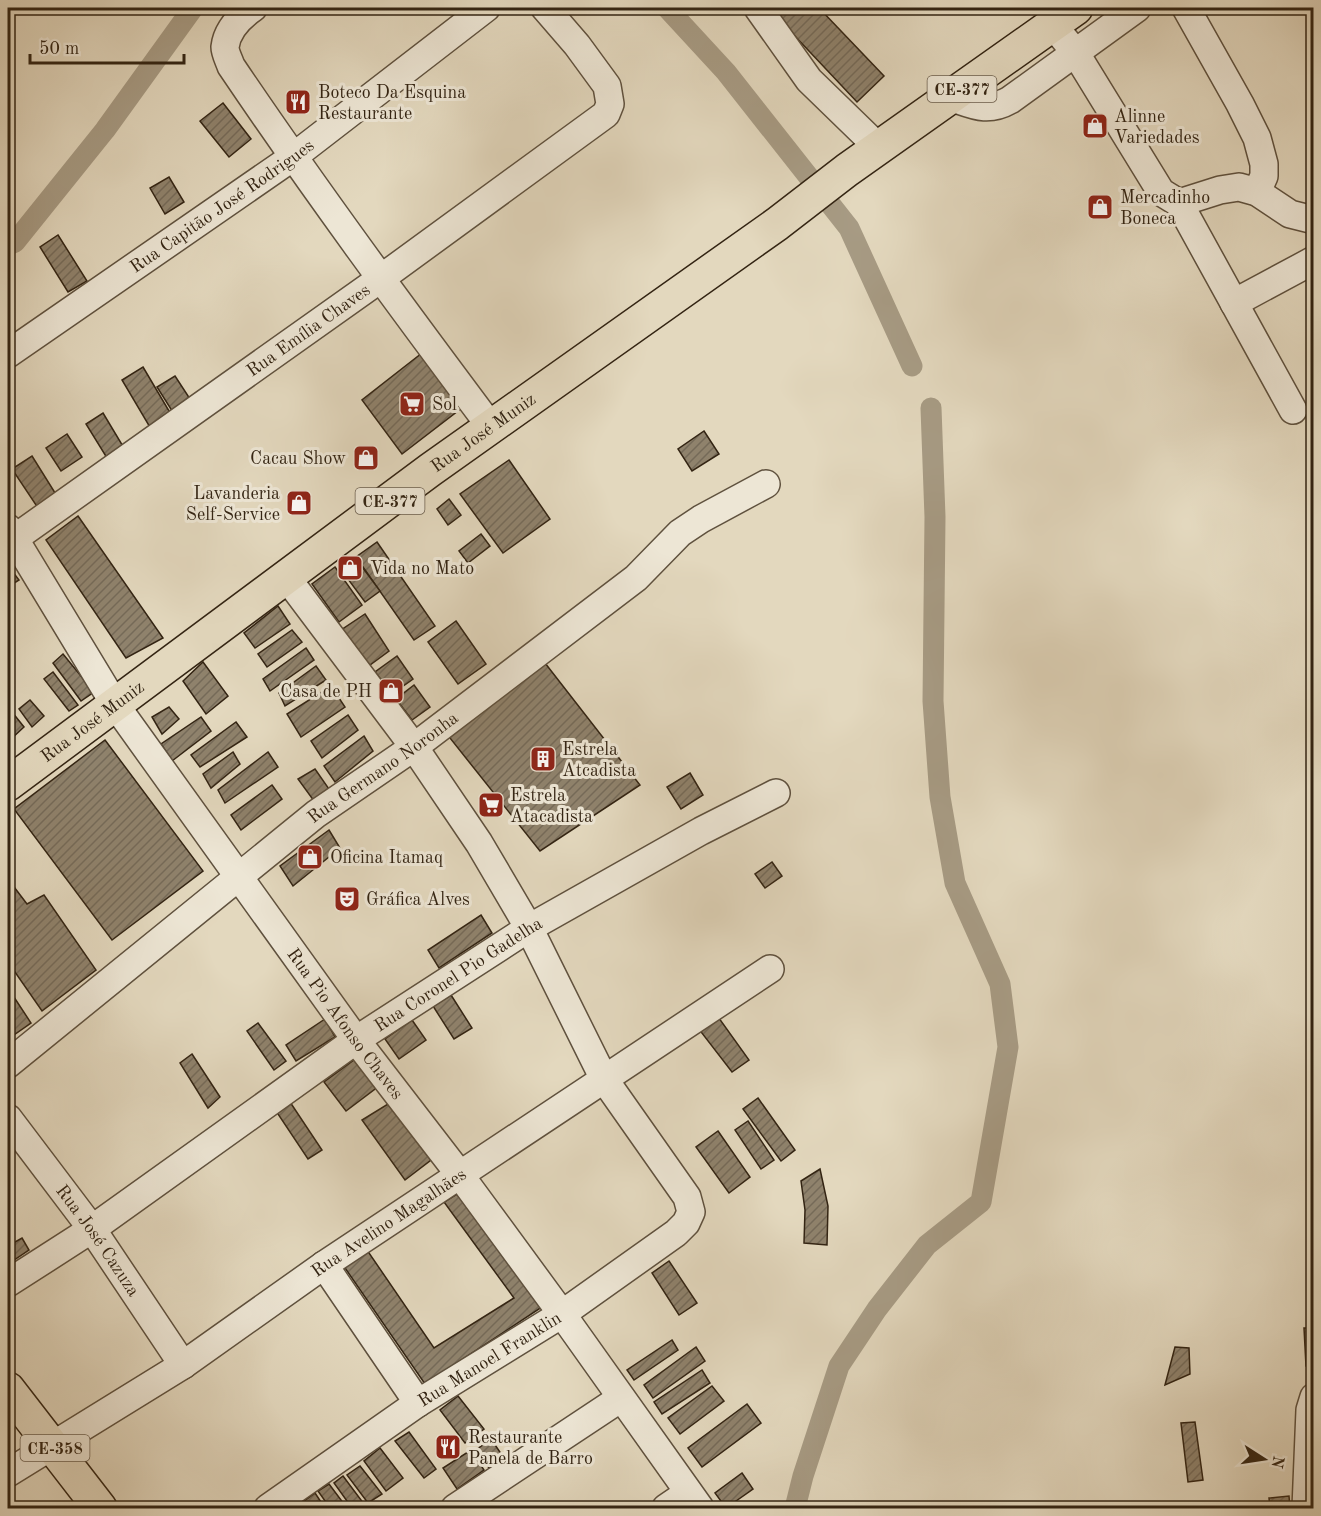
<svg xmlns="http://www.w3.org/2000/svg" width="1321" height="1516" font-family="'Old Standard TT',serif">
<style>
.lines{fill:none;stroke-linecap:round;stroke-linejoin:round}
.canal{stroke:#a79b84;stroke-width:21}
.building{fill:url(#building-hatch);stroke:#332413;stroke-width:1.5}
.minor-casing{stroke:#5f513e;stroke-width:30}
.major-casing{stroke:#332413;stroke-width:36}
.minor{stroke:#ede6d5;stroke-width:27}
.major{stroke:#e3d8be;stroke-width:33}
.labels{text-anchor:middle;stroke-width:6;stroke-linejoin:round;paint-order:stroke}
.shield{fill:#ede6d5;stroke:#6b5e4d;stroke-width:1.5}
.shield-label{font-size:16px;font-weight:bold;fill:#332413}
.poi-label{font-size:18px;fill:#332413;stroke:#ede6d5;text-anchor:start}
.street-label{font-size:18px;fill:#332413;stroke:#ede6d5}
</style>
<defs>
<pattern id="building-hatch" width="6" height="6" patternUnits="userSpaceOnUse" patternTransform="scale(1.5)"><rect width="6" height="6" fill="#8f826c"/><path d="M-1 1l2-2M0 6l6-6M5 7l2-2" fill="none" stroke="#756a58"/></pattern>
</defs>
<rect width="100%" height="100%" fill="#e3d8be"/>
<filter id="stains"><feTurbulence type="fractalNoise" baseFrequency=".00333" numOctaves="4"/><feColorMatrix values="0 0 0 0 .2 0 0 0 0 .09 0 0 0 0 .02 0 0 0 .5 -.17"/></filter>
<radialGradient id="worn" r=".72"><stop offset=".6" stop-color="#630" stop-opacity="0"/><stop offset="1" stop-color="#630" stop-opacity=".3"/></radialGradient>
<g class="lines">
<g class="canal">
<path d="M667,8L726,72L849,228L912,366"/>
<path d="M8,245L15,242L105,130L193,8"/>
<path d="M795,1508L803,1476L839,1366L877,1309L927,1245L981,1202L1008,1047L1000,984L955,883L940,797L933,701L935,517L931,408"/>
</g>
</g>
<g class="building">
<path d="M785,8H819L884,76L857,102L776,16Z"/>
<path d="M223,103L251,139L229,157L200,121Z"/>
<path d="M169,177L184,202L165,214L150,188Z"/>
<path d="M58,235L87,281L68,292L40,247Z"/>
<path d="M422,353L463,407L402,454L362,400Z"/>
<path d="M143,367L172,416L151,429L122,380Z"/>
<path d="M175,376L192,402L174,414L157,387Z"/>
<path d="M103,413L124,448L107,458L86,424Z"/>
<path d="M704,431L719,454L692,471L678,449Z"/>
<path d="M67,434L82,457L61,471L46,448Z"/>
<path d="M32,456L57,496L38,508L12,469Z"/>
<path d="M509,460L550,519L503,553L460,494Z"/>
<path d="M449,499L461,515L448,525L437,509Z"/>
<path d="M78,516L163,638L126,658L46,540Z"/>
<path d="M481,534L490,546L468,563L459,551Z"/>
<path d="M377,542L435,626L414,640L356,557Z"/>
<path d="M357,560L380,591L365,602L342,571Z"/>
<path d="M9,567L19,580L8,587V569Z"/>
<path d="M335,567L362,605L339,622L312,584Z"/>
<path d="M278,606L290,624L255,648L244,633Z"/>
<path d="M365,614L389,651L366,668L341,630Z"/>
<path d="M456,621L486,664L458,684L428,642Z"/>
<path d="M292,630L302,642L267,667L258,654Z"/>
<path d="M306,648L314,660L270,691L263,679Z"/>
<path d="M63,654L94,692L81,701L53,663Z"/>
<path d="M397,656L413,679L392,694L375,672Z"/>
<path d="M203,662L228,696L206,714L183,681Z"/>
<path d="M545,663L640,785L540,851L446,733Z"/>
<path d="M316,666L326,680L285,706L279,693Z"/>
<path d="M53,672L78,705L69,711L44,679Z"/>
<path d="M414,685L430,707L412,720L396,699Z"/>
<path d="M331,686L345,707L301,737L287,714Z"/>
<path d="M30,700L44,716L32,727L19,709Z"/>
<path d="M8,707L24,727L12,738L8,732Z"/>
<path d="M169,707L179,719L162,734L152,717Z"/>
<path d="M348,715L358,730L322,758L311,741Z"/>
<path d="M201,717L211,731L172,761L161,744Z"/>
<path d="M236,722L247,737L200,767L191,755Z"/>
<path d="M364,736L373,751L335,782L324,766Z"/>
<path d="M105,740L203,871L112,940L14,809Z"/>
<path d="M233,752L240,764L211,788L203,774Z"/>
<path d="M268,752L278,767L225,803L218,790Z"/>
<path d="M315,769L329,789L314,801L298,779Z"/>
<path d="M690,773L703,795L681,809L667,787Z"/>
<path d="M272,785L282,799L241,830L231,815Z"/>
<path d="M329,830L340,848L293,886L280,866Z"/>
<path d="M772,862L782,876L765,888L755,874Z"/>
<path d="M8,879L27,904L44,895L96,970L42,1011L8,962Z"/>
<path d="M481,915L492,933L439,968L428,950Z"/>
<path d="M8,988L31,1023L8,1039Z"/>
<path d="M451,995L472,1028L454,1039L433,1006Z"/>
<path d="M716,1014L749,1060L732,1072L698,1028Z"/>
<path d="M325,1019L335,1037L296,1061L286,1045Z"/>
<path d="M412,1020L426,1040L399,1059L385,1039Z"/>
<path d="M258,1023L286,1061L274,1070L247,1031Z"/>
<path d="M192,1054L220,1097L208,1108L180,1063Z"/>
<path d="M358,1057L379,1086L346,1111L324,1082Z"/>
<path d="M758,1098L795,1150L781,1161L743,1109Z"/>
<path d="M290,1102L322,1150L308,1159L276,1111Z"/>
<path d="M388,1104L431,1160L405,1180L362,1120Z"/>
<path d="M748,1121L774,1160L761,1169L735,1130Z"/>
<path d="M718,1131L750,1177L729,1193L696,1147Z"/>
<path d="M820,1169L828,1206L827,1245L804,1243L805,1210L801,1181Z"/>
<path d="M462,1191L545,1305L425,1384L343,1265L367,1250L434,1348L514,1298L444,1202Z"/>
<path d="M22,1238L29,1250L8,1264V1246Z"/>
<path d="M669,1261L697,1303L679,1315L652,1273Z"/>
<path d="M1304,1328H1314V1366H1306Z"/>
<path d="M672,1340L678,1350L634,1380L627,1370Z"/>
<path d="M696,1347L705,1361L653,1398L644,1385Z"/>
<path d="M1175,1347L1189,1348L1190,1374L1165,1385Z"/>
<path d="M702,1370L710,1383L662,1414L654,1402Z"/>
<path d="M712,1386L724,1401L680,1434L668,1418Z"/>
<path d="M458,1396L484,1429L465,1443L440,1410Z"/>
<path d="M747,1404L761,1423L702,1467L688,1448Z"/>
<path d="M1195,1422L1203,1480L1188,1482L1181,1423Z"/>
<path d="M409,1432L436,1469L424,1478L395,1441Z"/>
<path d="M491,1439L504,1458L489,1468L476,1450Z"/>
<path d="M380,1448L403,1478L386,1491L364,1461Z"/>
<path d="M471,1450L484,1470L457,1489L443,1468Z"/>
<path d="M360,1466L382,1494L368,1503L347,1475Z"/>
<path d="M742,1473L753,1489L726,1508L715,1493Z"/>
<path d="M343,1476L367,1508H352L334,1483Z"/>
<path d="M329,1484L347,1508H330L318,1491Z"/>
<path d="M315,1493L325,1508H302L299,1505Z"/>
<path d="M1289,1496L1290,1508H1270L1269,1498Z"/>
</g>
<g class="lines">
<g class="minor-casing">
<g id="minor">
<path d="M253,8C240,17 227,30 225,47C225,53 229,60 231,66C314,189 402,308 491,427"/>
<path d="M758,8L809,80L879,148"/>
<path d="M1186,8L1240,104L1257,138L1264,164V176L1257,192"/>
<path d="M1052,24L1075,52L1161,192L1179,203L1293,410"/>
<path d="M950,97C974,105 987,113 1010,100L1137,8"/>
<path d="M1179,203L1220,190L1239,187L1257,192L1290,214L1314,220"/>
<path d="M1234,303L1314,260"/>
<path id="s1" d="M8,354L293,157L486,8"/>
<path id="s2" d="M8,528L114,703L356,1040L460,1175L562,1314L700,1508"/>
<path id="s3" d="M8,543L380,279L606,114L610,104L607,86L577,45L545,8"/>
<path id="s4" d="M8,1064L316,814L414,747L636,578L680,533L701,519L766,484"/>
<path id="s5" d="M8,1118L92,1229L183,1365"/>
<path d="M324,1265L418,1403"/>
<path id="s6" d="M8,1283L92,1229L356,1040L529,928L701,831L776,793"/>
<path id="s7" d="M8,1473L183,1365L324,1265L770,969"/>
<path id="s8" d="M268,1508L418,1403L562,1314L676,1233L686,1223L691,1212L687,1197L604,1079L529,928L479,843L414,747L287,578"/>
<path d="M455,1508L621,1398"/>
<path d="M666,1508L688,1493"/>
<path d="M1306,1508L1310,1410L1314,1397"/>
</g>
</g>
<g class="major-casing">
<g id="major">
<path id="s9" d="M8,784L430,470L777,224L847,170L1076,8"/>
<path d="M8,1389L100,1508"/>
</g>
</g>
<use href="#minor" class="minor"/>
<use href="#major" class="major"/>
</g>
<defs>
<g id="restaurant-square" transform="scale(1.35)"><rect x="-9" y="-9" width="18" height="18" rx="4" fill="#8f2418" stroke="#ede6d5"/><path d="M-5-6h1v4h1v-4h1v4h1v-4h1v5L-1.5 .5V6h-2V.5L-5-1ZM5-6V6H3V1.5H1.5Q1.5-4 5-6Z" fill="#fff"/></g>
<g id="shop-square" transform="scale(1.35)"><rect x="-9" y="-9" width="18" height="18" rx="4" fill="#8f2418" stroke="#ede6d5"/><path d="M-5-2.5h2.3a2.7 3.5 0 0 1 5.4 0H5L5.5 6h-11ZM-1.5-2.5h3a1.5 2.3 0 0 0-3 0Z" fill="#fff"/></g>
<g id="supermarket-square" transform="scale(1.35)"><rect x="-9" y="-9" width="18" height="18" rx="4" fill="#8f2418" stroke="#ede6d5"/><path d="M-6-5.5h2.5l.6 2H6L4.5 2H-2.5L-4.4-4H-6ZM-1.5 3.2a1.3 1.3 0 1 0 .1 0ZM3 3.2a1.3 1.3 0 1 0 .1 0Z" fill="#fff"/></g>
<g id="building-square" transform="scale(1.35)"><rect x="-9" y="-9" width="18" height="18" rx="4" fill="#8f2418" stroke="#ede6d5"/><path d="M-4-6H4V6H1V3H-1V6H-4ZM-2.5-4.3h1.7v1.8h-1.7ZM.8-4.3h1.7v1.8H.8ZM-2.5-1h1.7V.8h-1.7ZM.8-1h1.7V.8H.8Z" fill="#fff"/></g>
<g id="theatre-square" transform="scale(1.35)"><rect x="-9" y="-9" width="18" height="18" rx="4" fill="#8f2418" stroke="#ede6d5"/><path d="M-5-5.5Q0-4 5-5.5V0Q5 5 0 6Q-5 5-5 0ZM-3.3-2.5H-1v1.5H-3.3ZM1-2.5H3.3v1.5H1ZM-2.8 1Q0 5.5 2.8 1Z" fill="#fff"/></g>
</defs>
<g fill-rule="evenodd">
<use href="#restaurant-square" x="298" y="102"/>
<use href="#shop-square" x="1095" y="126"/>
<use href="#shop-square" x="1100" y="207"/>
<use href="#supermarket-square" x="412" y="404"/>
<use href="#shop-square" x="366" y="458"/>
<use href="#shop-square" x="299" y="503"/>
<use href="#shop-square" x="350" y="568"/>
<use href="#shop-square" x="391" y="691"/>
<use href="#building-square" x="543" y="759"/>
<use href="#supermarket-square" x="491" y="805"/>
<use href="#shop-square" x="310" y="857"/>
<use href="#theatre-square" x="347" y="899"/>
<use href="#restaurant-square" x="448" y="1447"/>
</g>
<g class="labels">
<g class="shield">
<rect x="927.5" y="76" width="69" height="26" rx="4.5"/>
<rect x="355.5" y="488" width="69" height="26" rx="4.5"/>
<rect x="20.5" y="1435" width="69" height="26" rx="4.5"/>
</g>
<g class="shield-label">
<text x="962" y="95">CE-377</text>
<text x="390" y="507">CE-377</text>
<text x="55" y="1454">CE-358</text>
</g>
<g class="poi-label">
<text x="318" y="98">Boteco Da Esquina<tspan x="318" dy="21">Restaurante</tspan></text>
<text x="1114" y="122">Alinne<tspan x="1114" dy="21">Variedades</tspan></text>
<text x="1120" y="203">Mercadinho<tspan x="1120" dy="21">Boneca</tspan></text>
<text x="432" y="410">Sol</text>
<text x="346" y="464" text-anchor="end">Cacau Show</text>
<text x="280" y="499" text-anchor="end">Lavanderia<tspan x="280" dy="21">Self-Service</tspan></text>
<text x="370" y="574">Vida no Mato</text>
<text x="372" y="697" text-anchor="end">Casa de PH</text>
<text x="562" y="755">Estrela<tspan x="562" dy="21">Atcadista</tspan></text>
<text x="510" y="801">Estrela<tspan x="510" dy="21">Atacadista</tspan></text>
<text x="330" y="863">Oficina Itamaq</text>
<text x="366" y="905">Gráfica Alves</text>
<text x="468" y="1443">Restaurante<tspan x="468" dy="21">Panela de Barro</tspan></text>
</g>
<g class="street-label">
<text dy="6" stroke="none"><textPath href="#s1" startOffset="260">Rua Capitão José Rodrigues</textPath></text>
<text dy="6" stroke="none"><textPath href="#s3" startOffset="368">Rua Emília Chaves</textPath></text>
<text dy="6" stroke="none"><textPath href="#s9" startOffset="591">Rua José Muniz</textPath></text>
<text dy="6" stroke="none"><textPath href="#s9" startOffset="105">Rua José Muniz</textPath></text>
<text dy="6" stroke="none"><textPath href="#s4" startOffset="478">Rua Germano Noronha</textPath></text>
<text dy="6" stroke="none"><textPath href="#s6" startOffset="546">Rua Coronel Pio Gadelha</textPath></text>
<text dy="6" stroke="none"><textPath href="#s2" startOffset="600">Rua Pio Afonso Chaves</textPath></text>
<text dy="6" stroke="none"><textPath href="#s7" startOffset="456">Rua Avelino Magalhães</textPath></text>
<text dy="6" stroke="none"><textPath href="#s5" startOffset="152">Rua José Cazuza</textPath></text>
<text dy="6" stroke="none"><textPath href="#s8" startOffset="267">Rua Manoel Franklin</textPath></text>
</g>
</g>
<rect width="1321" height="1516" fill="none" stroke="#e3d8be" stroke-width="30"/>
<rect x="9" y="9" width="1303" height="1498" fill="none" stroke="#332413" stroke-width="3"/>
<rect x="15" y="15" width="1291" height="1486" fill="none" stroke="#332413" stroke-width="1.5"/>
<g transform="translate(1264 1459) rotate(102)" stroke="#ede6d5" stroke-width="4.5" paint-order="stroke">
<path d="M0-4.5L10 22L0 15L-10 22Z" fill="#332413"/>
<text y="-9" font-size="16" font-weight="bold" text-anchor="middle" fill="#332413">N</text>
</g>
<path d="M30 54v9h154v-9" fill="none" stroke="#332413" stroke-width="3"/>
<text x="39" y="54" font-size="18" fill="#332413" stroke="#ede6d5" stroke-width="4.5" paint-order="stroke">50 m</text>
<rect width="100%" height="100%" filter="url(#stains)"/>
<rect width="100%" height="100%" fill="url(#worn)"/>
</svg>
